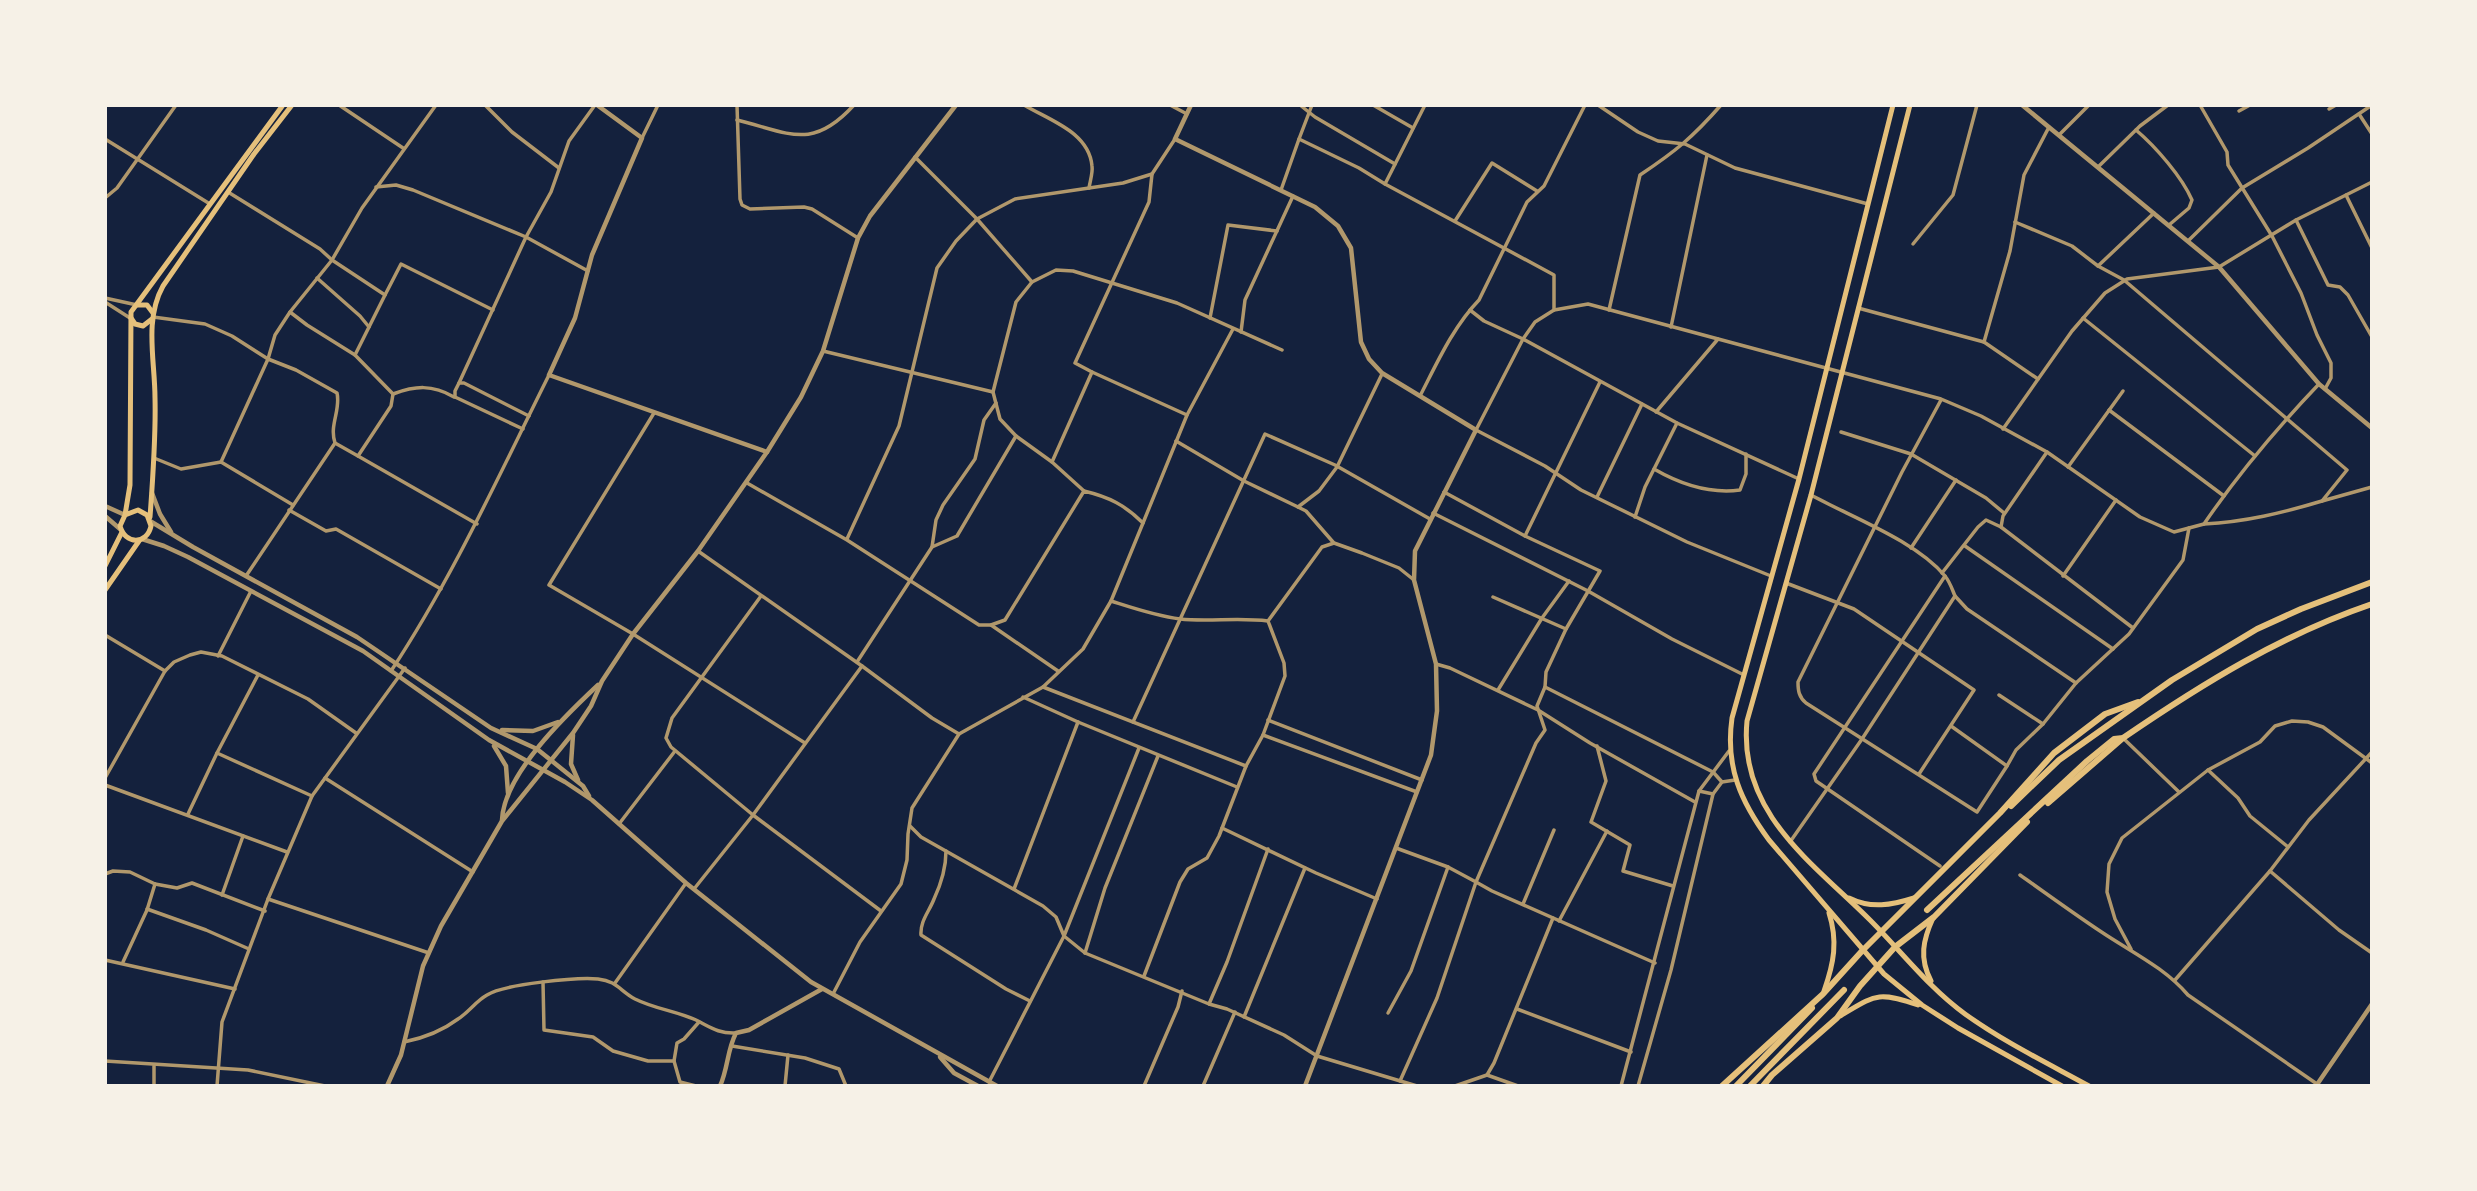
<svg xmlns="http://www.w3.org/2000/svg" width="2477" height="1191" font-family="'Titillium Web',sans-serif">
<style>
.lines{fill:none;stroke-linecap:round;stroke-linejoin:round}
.minor{stroke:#b1986c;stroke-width:3.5}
.tertiary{stroke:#b1986c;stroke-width:4.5}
.secondary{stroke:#e5c07b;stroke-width:5}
.trunk{stroke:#e5c07b;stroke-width:6}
</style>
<rect width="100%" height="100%" fill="#14213d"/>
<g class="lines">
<g class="minor">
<path d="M339,105L403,148"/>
<path d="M485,105L512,132L559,168"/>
<path d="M737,105L740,199L742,205L750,209L804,207L812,209L858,238"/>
<path d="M1024,105C1049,120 1089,132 1092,166C1093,173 1090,181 1089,188"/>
<path d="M1170,105L1187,114"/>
<path d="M1300,105L1315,117L1395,164"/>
<path d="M1312,105L1299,139L1359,168L1385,184L1425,105"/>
<path d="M1373,105L1413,128"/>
<path d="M1598,105L1638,132L1658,141L1685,144L1735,168L1868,204"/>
<path d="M2200,105L2227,152L2228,165L2272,236L2301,293L2317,335L2331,363V378L2325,389"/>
<path d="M2329,109L2336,105"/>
<path d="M2239,111L2250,105"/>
<path d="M2359,114L2372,134"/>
<path d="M737,120C790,133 812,151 854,105"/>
<path d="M2136,130C2156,147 2182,177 2192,200L2189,208L2169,225"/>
<path d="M2059,135L2089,105"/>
<path d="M642,138L658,105"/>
<path d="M105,139L210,204"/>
<path d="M915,157L977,219L1032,282"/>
<path d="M2098,167L2140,126L2168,105"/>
<path d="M1385,184L1554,275V310L1535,322L1523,339L1476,430L1545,466L1581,490L1687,542L1771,576"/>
<path d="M376,187L396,185L413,190L526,237L588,271"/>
<path d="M1281,190L1299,139"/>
<path d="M228,192L320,249L332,260L385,295L355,355L393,394L391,406L358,456L477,524"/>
<path d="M2346,195L2372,248"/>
<path d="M105,198L117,188L176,105"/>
<path d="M2296,220L2328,285L2340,287L2348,295L2372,337"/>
<path d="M1455,221L1492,163L1537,191"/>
<path d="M2015,222L2072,246L2098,266L2124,280L2347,470L2322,501L2372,487"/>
<path d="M2188,241L2242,188L2308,148L2372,105"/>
<path d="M1913,244L1953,195L1977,105"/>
<path d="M2098,266L2154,213"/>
<path d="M317,278L360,316L369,327"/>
<path d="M385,295L401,264L493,310"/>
<path d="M105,298L137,305"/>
<path d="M105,302L130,318"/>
<path d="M1858,308L1984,342L2038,379"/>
<path d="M1470,310L1484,321L1523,339L1677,423L1799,479"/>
<path d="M1554,310L1588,304L1941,399L1981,416L2047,452L2140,517L2174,532L2204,524C2238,474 2277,428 2319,384"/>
<path d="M1609,310L1640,175C1676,151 1693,137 1721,105"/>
<path d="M290,312L307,325L355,355"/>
<path d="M153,317L205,324L232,336L268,359L296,370L337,393C341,410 329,425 335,443L358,456"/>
<path d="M1210,318L1228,225L1277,231"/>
<path d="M2083,318L2255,456"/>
<path d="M1671,327L1707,155"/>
<path d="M1241,332L1245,300L1293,196"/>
<path d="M1984,342L2010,251L2024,175L2049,127"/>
<path d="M823,351L993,392"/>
<path d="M1092,372L1187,415"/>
<path d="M459,383L526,237L551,192L569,141L595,105"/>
<path d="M393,394C415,386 432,384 454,397"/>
<path d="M1420,396C1437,363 1453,327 1479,300L1527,202L1544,186L1585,105"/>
<path d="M1941,400L1902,472L1798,682C1798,691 1799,697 1806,703L1977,812L2007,766L1951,726"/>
<path d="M2109,410L2224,496"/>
<path d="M1656,412L1718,339"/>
<path d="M654,413L549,585L633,634L805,743"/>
<path d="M523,429L455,397V391L459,383H464L529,416"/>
<path d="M2003,429L2072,331L2105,293L2127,279L2219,267L2296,220L2372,182"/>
<path d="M1841,432L1911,454L1986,498L2004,513"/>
<path d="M1176,441L1244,481L1298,507L1319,491L1337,467L1382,374"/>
<path d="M2047,452L2003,516L2001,527L2133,628"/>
<path d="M154,458L181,469L221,462L293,505"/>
<path d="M221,462L268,359L275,335L290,312L332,260L362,208L436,105"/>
<path d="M1052,462L1092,372L1075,363L1149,202L1152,174L1175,139"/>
<path d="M2068,467L2123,391"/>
<path d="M1654,469C1680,484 1710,494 1740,490L1746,474V454"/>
<path d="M747,483L847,540L979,625H991L1005,620L1084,491C1109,497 1125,505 1143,523L1111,601L1083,649L1043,687L959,734"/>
<path d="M1084,491L1052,462L1016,436L1000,419L993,392L1016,302L1032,282L1056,270L1073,271L1177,303L1282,350"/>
<path d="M1597,497L1642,404"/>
<path d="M1298,507L1306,511L1333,542"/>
<path d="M289,510L326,531L336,529L441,589"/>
<path d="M1433,513L1588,591L1672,639L1744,675"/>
<path d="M1635,517L1645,487L1677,423"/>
<path d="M1143,523L1187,415L1233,329"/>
<path d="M2204,524C2245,522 2282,513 2322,501"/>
<path d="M1525,536L1600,382"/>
<path d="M847,539L899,426L937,268L956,241L977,219L1015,199L1123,183L1152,174"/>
<path d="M1965,546L2113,649"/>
<path d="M932,547L957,536L1016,436"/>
<path d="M1911,548L1956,480"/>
<path d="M698,551L862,666L932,718L959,734L912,808L908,834L907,860L901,884L860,942L833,994"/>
<path d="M1942,573L1978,527L1986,520L2001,527"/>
<path d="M246,576L335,443"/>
<path d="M2063,576L2116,500"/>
<path d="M1786,583L1854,609L1974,690L1919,774"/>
<path d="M761,596L672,718L666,738L671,747L753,815L881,911"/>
<path d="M1955,596L1967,609L2076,683"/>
<path d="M1493,597L1566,629"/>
<path d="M1111,601C1133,608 1156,616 1180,619C1209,622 1239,617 1268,621L1284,663L1285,676L1263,735L1246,766L1219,836L1207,858L1188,869L1180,882L1144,976"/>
<path d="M1268,621L1322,547L1334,543L1362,553L1399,568L1414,580"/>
<path d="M991,625L1058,671"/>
<path d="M105,635L165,671"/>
<path d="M218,656L251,591"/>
<path d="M857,662L932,547L936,520L943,505L975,459L984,420L996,403"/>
<path d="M1436,664L1450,668L1538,710L1590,743L1695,802"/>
<path d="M391,671C453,577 499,475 549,375"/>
<path d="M1043,687L1246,766"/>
<path d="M1545,687L1713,772L1722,782"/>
<path d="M1498,690L1542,618L1569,581"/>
<path d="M1999,695L2043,724"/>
<path d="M1023,697L1078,722L1237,787"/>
<path d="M1268,720L1422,780"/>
<path d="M1133,722L1265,434L1335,465L1430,519"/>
<path d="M1263,735L1417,792"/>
<path d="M2123,738L2179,792"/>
<path d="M1597,746L1606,781L1591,822L1630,845L1623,871L1673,886"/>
<path d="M217,753L312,796"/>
<path d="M2007,766L2016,750L2043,724L2076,683L2129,634L2183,560L2189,528"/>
<path d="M2208,770L2260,742L2275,726L2292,721L2308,722L2323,727L2372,763"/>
<path d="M105,778L165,671L174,662L190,655L201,652L222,656L308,699L356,733"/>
<path d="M325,778L473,872"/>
<path d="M105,785L287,852"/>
<path d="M1699,791L1713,794"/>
<path d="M188,814L217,753L258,675"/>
<path d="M619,824L675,751"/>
<path d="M910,826L921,837L1043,906L1056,917L1064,936L1085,953L1209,1004L1227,1009L1284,1035L1317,1056L1417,1086"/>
<path d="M1222,828L1316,873L1377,899"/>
<path d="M1790,842L1862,739L1955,596C1952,589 1950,582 1945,576C1916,541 1851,517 1811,495"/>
<path d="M1396,848L1448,867L1476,882L1536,743L1545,730L1537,706L1545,687L1546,672L1566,629L1600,571L1525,536L1444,492"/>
<path d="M946,851C946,867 941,884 934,899C929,912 920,921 921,935L1006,989L1030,1001"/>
<path d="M1940,866L1816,781L1814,774L1945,576"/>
<path d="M2270,871L2339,930L2372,953"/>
<path d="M105,874L113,871L130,872L155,884L177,888L192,883L265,911"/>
<path d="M2020,875C2047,894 2073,913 2100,931C2131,952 2164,967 2188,995L2317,1084"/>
<path d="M694,889L753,815L862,666"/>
<path d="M1014,889L1078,722"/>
<path d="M222,895L243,836"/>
<path d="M268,899L429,953"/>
<path d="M1523,904L1554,830"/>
<path d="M147,909L206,930L249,949"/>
<path d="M1559,921L1607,831"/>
<path d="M2131,949L2115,919L2107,892L2109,864L2122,838L2208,770L2238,798L2250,816L2288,847"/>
<path d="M1085,953L1105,888L1158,756"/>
<path d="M105,960L235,989"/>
<path d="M123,962L147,910L155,884"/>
<path d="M2175,980L2270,871L2309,820L2372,752"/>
<path d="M543,982L544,1030L593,1037L613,1051L648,1061H674L680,1082L696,1086"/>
<path d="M615,983L686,883"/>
<path d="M1209,1004L1227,962L1268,849"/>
<path d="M1517,1009L1631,1052"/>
<path d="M1388,1013L1411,971L1448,867"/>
<path d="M1244,1017L1305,868"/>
<path d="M404,1042C424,1038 442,1031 458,1019C469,1012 476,1001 487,995C504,984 578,977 598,979C617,981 620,991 635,999C655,1009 676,1011 696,1020C710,1027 719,1034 736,1033"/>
<path d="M732,1046L805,1058L839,1069L846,1086"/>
<path d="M105,1061L248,1070L325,1086"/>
<path d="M674,1061L677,1043L684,1039L699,1022"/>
<path d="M1487,1075L1518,1086"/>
<path d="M1400,1081L1437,998L1476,882L1492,891L1655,963"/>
<path d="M989,1082L1064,936L1139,748"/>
<path d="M154,1086V1066"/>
<path d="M217,1086L222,1022L268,899L312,796L405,668"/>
<path d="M785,1086L788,1055"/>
<path d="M1144,1086L1178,1007L1182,991"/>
<path d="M1203,1086L1235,1012"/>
<path d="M1455,1086L1487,1075L1494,1063L1553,918"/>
<path d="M1621,1086L1699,791L1729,751"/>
<path d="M1638,1086L1671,970L1713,794L1722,782L1735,780"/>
</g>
<g class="tertiary">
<path d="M597,105L642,138L592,255L575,318L549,375L767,452"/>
<path d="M1191,105L1175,139L1315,207L1338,226L1351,248L1361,342L1369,359L1382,373L1476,430L1415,551L1414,580L1436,664L1437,711L1431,755L1305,1086"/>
<path d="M2022,105L2219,267L2319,384L2372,428"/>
<path d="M152,493L160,514L171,532"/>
<path d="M105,506L125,515"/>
<path d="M105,516L120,529"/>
<path d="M150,521L193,547L357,637L491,728L537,749L583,786L589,796"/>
<path d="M142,539L164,546L188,557L363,651L489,740L565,782L592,800L686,883L811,982L997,1086"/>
<path d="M502,730L533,731L558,722"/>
<path d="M573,735L571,764L578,780"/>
<path d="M494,746L506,766L508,793"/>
<path d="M502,820C504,774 566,715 598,685"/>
<path d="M940,1057L954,1073L978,1086"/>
<path d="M387,1086L401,1055L423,966L441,926L502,821L573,733L591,706L602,681L633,634L698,551L767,452L801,397L823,351L858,238L870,216L956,105"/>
<path d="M720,1086C728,1069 727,1050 736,1033L749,1030L822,989"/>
<path d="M2316,1086L2372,1004"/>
</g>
<g class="secondary">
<path d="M1893,105L1799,479L1732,718C1725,767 1741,802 1769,840L1884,974L1922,1005L1958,1028L2062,1086"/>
<path d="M1910,105L1811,495L1747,721C1738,813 1813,863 1870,920C1901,951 1929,988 1965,1014C2004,1042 2047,1063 2089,1086"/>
<path d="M137,305H147L153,313"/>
<path d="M131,318L135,324L143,326L152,319"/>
<path d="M125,515L138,510L147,515L151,526C147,545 125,545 120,526L125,515L130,485L131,312L283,105"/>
<path d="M150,517C153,477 156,437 155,398C155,361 144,320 163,286L254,154L292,105"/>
<path d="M105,566L122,532"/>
<path d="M105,590L139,541"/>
<path d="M1849,898C1871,909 1892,905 1914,898"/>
<path d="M1931,981C1919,958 1923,940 1933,918"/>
<path d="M1824,991C1834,963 1838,941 1829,913"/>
<path d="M1840,1016C1876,995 1877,991 1918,1005"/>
</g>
<g class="trunk">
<path d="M2048,803L2123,738"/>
<path d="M2011,806L2059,760L2172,680L2257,629L2301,609L2372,582"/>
<path d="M1927,910L2087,761L2114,739L2123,738C2202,684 2281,635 2372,604"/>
<path d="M1722,1086L1823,994L1862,951L2000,813L2054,753L2105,714L2138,702"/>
<path d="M1736,1086L1812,1008"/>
<path d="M1750,1086L1844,990"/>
<path d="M1763,1086L1772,1075L1837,1018L1860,986L1895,947L1934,917L2027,822"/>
</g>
</g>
<rect width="2477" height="1191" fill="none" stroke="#f6f1e7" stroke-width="214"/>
</svg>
